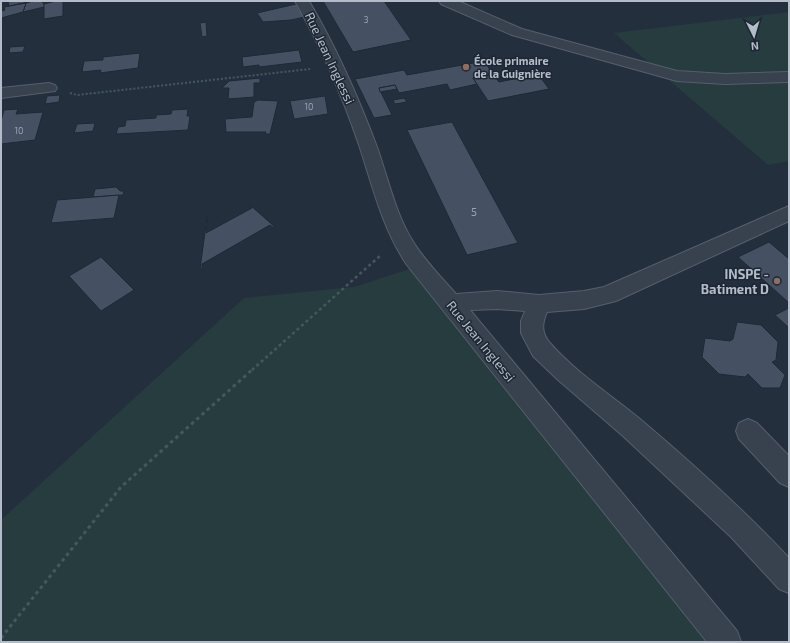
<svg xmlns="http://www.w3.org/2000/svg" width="790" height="643" font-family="'Exo 2',sans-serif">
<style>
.green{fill:#263c3f}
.building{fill:#455162;stroke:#1f2835}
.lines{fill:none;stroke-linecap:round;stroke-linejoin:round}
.minor-casing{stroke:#565f6c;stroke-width:2}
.path-far2{stroke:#44595c;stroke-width:2;stroke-dasharray:2 2;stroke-linecap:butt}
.path-far1{stroke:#44595c;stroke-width:2.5;stroke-dasharray:3 3;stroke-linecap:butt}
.path{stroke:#44595c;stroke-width:3;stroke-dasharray:3.5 3.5;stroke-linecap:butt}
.minor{fill:#38414e;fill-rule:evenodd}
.education-dot{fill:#8d6e63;stroke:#1d2633;stroke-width:1.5}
.labels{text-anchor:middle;stroke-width:3;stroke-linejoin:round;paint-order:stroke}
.far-number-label{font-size:9px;fill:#98a1af}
.far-poi-label{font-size:11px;font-weight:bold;fill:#b4bcc9;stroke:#1d2633;text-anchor:start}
.number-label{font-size:11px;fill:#98a1af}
.street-label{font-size:13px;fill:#b4bcc9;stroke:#1d2633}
.poi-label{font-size:13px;font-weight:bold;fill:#b4bcc9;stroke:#1d2633;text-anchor:end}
</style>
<rect width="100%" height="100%" fill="#242f3e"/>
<g class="green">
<path d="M789,12V161L768,165L614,33Z"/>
<path d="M419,266L726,642H1V520L244,298L354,287Z"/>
</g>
<g class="building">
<path d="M8,1H33L9,6Z"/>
<path d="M33,1H41L45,5L44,7L23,12L26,3Z"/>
<path d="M63,1V16L44,19V4L56,1Z"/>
<path d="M323,1H384L411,40L353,52Z"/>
<path d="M26,3L23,12L1,18V11L5,10L4,7Z"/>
<path d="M296,4L305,17L291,20L263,22L257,13Z"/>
<path d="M206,22L207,36L202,37L200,23Z"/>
<path d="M25,46L23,52L9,53L10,47Z"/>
<path d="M299,50L302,62L259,67V65L243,67L242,57Z"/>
<path d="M140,53L138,68L100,73L101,70L82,72L84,61L103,60V57Z"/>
<path d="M484,61L493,74L473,78L477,84L450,90L447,84L399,93L395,85L379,88L392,115L374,118L355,79L404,70L407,75Z"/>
<path d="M493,74L499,82L538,74L549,89L488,101L473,78Z"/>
<path d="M260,78V83H254V97L228,99L229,88H222L229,81Z"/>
<path d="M395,85L397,89L380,92L379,88Z"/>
<path d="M60,95L59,102L45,104L47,96Z"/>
<path d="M325,96L328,114L294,119L290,101Z"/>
<path d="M404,98L407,102L395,104L393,100Z"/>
<path d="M258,100L278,101L270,134H265L266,132H226L225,119L252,117L254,102Z"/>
<path d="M18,109L16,114L43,112L35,140L1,144V121L4,110Z"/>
<path d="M188,109L187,116H190L188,130L116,134L118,127L125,126L126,120L156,118V115L171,114L172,110Z"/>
<path d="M452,122L484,181L518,243L467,255L407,130Z"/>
<path d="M95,123L93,131L74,133L77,124Z"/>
<path d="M116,187L120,191H124L123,195L93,197L95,189Z"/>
<path d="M119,195L114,218L51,223L57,200Z"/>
<path d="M248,205H250L275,227L274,228L270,225L202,264V269H200L207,217H208L206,233L252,208Z"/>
<path d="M769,242L789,259V303L738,257Z"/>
<path d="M101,257L134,290L101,311L69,276Z"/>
<path d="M789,308V328L775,315Z"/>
<path d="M737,322L761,325L778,342L776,360L772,362L785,375L780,388H762L748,374L745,377L719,374L702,357L705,338L730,341L733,339Z"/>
</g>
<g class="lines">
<g class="minor-casing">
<g id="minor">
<path d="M295,1H309C336,47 358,96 377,147C388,178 395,212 412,240C424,260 441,277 456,294L497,291L539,295L584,291L604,287L789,206V221L616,301L584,309L547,312C542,323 541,333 550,343C574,371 611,395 640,419C692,463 743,509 789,558V593L779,589L731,537L623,436L557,379L533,356L521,333V321L525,311L497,309L470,310L737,631L741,642H707L407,265C382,228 373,187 359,145C342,95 321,47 295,1Z"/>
<path d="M439,1H458L522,29L677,71L725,74L789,72V82L725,84L677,81L512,35L441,4Z"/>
<path d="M49,83L55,85L57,88L55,91L1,98V88Z"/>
<path d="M748,419L757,423L789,456V487L780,483L739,439L736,431L739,423Z"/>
</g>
</g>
<path class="path-far2" d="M70,93L77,95L310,69"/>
<path class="path-far1" d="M252,370L381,255"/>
<path class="path" d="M1,638L121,487L253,369"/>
<use href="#minor" class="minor"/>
</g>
<g class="education-dot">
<circle cx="466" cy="67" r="4"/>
<circle cx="777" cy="281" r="4"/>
</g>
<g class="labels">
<g class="far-number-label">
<text x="366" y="23">3</text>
<text x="309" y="110">10</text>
<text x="19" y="134">10</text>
</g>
<g class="far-poi-label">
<text x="474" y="65">École primaire<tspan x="474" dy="13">de la Guignière</tspan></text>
</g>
<g class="number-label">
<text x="474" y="216">5</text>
</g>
<g class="street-label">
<text transform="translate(330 58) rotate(65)" y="5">Rue Jean Inglessi</text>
<text transform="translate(481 341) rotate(51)" y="5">Rue Jean Inglessi</text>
</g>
<g class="poi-label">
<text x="769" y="279">INSPE -<tspan x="769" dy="15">Batiment D</tspan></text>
</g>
</g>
<rect width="790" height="643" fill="none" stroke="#b4bcc9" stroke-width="4"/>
<g transform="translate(754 36) rotate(175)" stroke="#1d2633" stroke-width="3" paint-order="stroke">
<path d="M0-3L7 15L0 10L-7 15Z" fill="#b4bcc9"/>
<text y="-6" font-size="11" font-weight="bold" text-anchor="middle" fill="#b4bcc9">N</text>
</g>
</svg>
